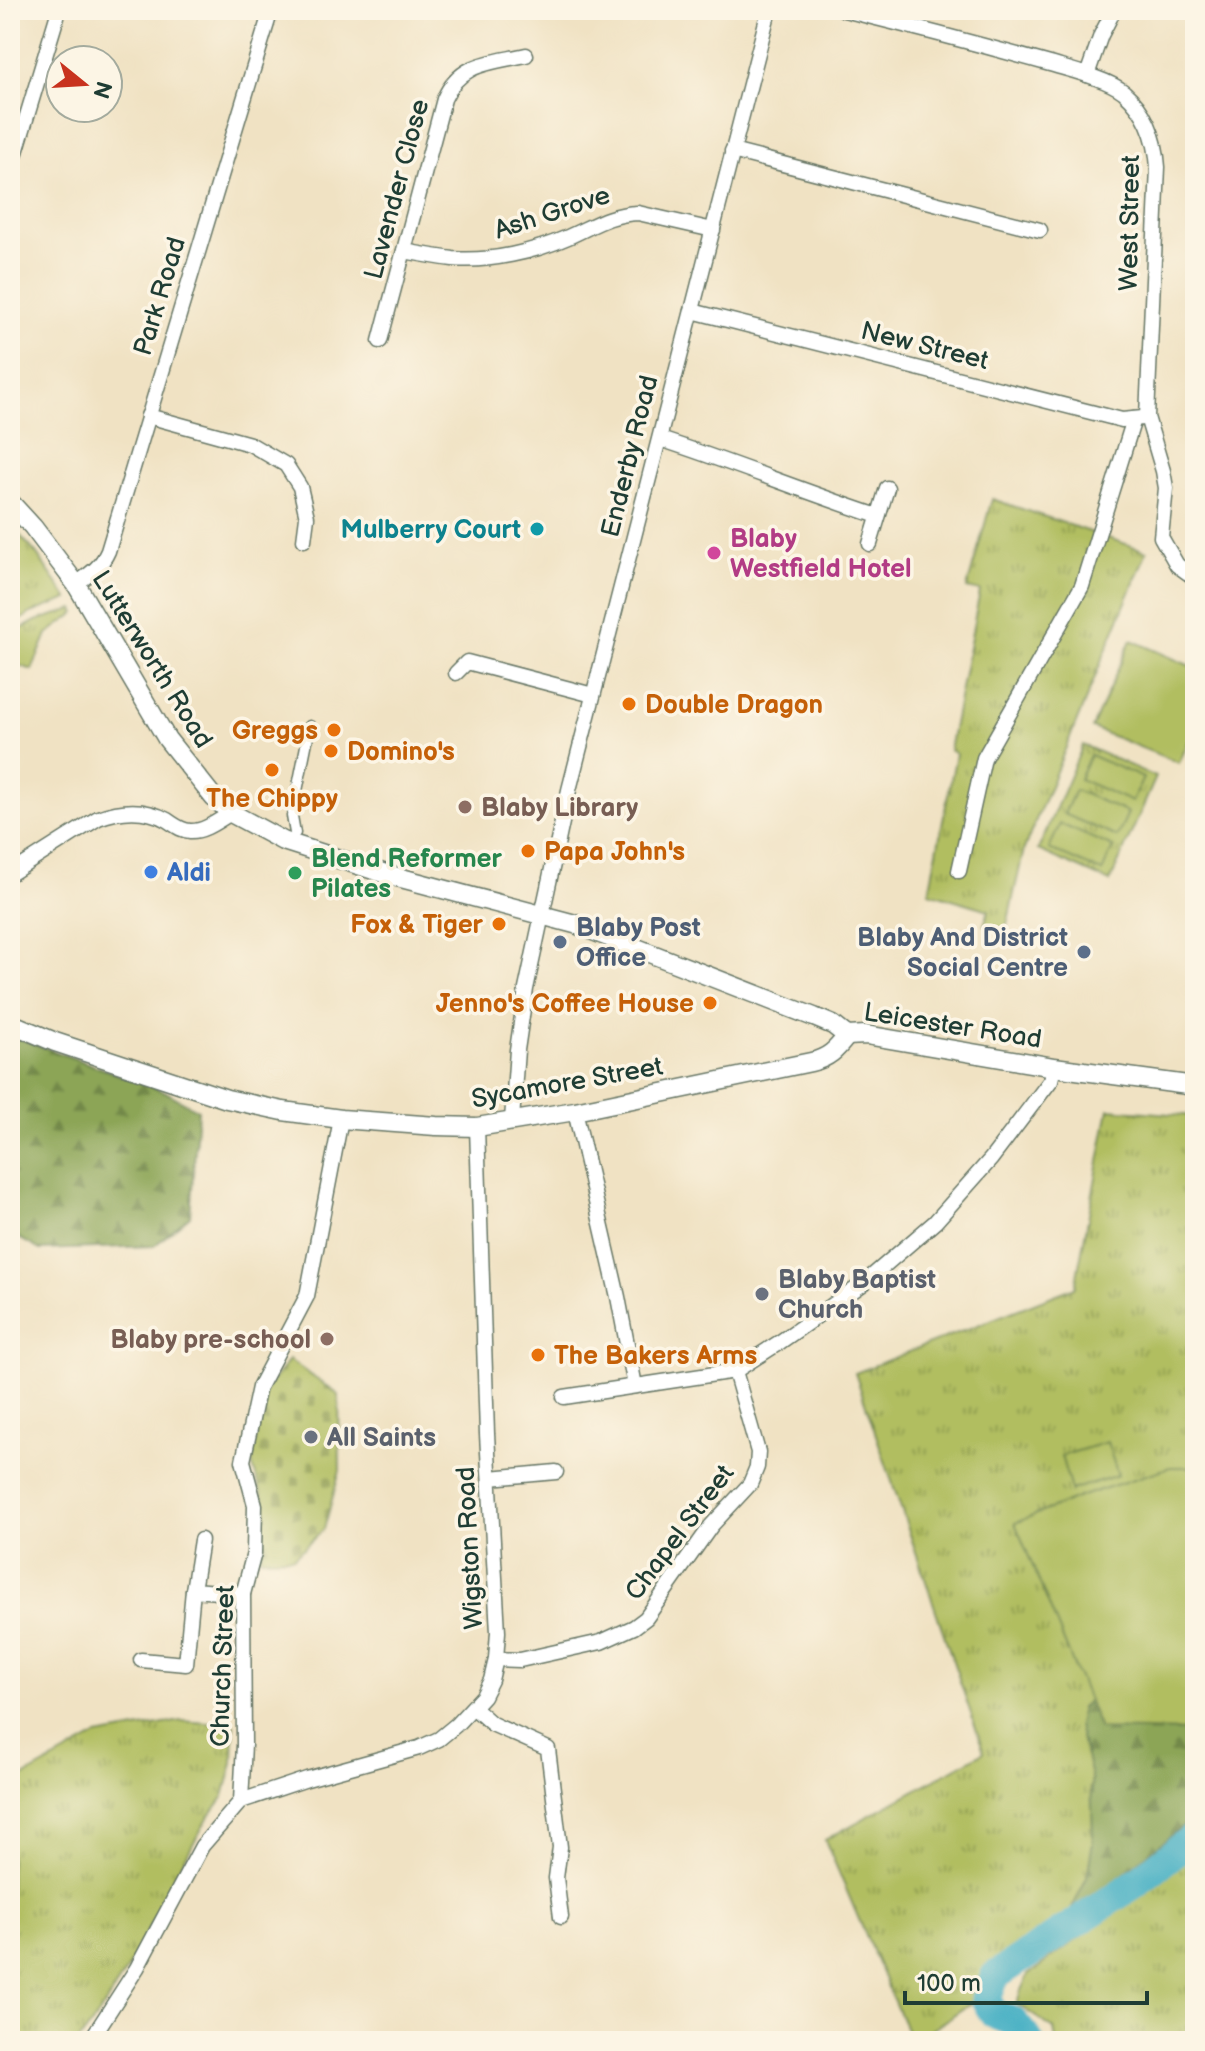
<svg xmlns="http://www.w3.org/2000/svg" width="1205" height="2051" font-family="'Balsamiq Sans',sans-serif">
<style>
.grass{fill:url(#grass-tufts);stroke:#687e4a;stroke-width:2}
.forest{fill:url(#forest-firs);stroke:#567145;stroke-width:2}
.cemetery{fill:url(#cemetery-stones);stroke:#687e4a;stroke-width:2}
.pitch{fill:#b1be60;stroke:#687e4a;stroke-width:2}
.lines{fill:none;stroke-linecap:round;stroke-linejoin:round}
.river{stroke:#46b0c4;stroke-width:30}
.pedestrian-casing{stroke:#687766;stroke-width:13}
.minor-casing{stroke:#687766;stroke-width:17}
.tertiary-casing{stroke:#687766;stroke-width:21}
.pedestrian{stroke:#fff;stroke-width:10}
.minor{stroke:#fff;stroke-width:14}
.tertiary{stroke:#fff;stroke-width:18}
.culture-dot{fill:#0f9aa8;stroke:#fcf5e5;stroke-width:3}
.hotel-dot{fill:#d1479c;stroke:#fcf5e5;stroke-width:3}
.food-dot{fill:#e8710a;stroke:#fcf5e5;stroke-width:3}
.education-dot{fill:#8d6e63;stroke:#fcf5e5;stroke-width:3}
.shop-dot{fill:#3f7fe0;stroke:#fcf5e5;stroke-width:3}
.leisure-dot{fill:#2e9e5b;stroke:#fcf5e5;stroke-width:3}
.service-dot{fill:#5c6f8a;stroke:#fcf5e5;stroke-width:3}
.worship-dot{fill:#6b7280;stroke:#fcf5e5;stroke-width:3}
.labels{text-anchor:middle;stroke-width:7;stroke-linejoin:round;paint-order:stroke}
.street-label{font-size:26px;fill:#1f3d34;stroke:#fcf5e5}
.culture-label{font-size:26px;font-weight:bold;fill:#0d838f;stroke:#fcf5e5;text-anchor:end}
.hotel-label{font-size:26px;font-weight:bold;fill:#b23c85;stroke:#fcf5e5;text-anchor:start}
.food-label{font-size:26px;font-weight:bold;fill:#c56008;stroke:#fcf5e5;text-anchor:start}
.education-label{font-size:26px;font-weight:bold;fill:#785e54;stroke:#fcf5e5;text-anchor:start}
.leisure-label{font-size:26px;font-weight:bold;fill:#27864d;stroke:#fcf5e5;text-anchor:start}
.shop-label{font-size:26px;font-weight:bold;fill:#366cbe;stroke:#fcf5e5;text-anchor:start}
.service-label{font-size:26px;font-weight:bold;fill:#4e5e75;stroke:#fcf5e5;text-anchor:start}
.worship-label{font-size:26px;font-weight:bold;fill:#5b616d;stroke:#fcf5e5;text-anchor:start}
</style>
<defs>
<pattern id="grass-tufts" width="24" height="20" patternUnits="userSpaceOnUse" patternTransform="scale(2)"><rect width="24" height="20" fill="#b1be60"/><path d="M3 7l-1-3M5 7V3M7 7l1-3M15 17l-1-3M17 17v-4M19 17l1-3" fill="none" stroke="#8f9c50"/></pattern>
<pattern id="forest-firs" width="22" height="20" patternUnits="userSpaceOnUse" patternTransform="scale(2)"><rect width="22" height="20" fill="#8ca556"/><path d="M5 1l3.5 6h-7zM16 11l3.5 6h-7z" fill="#728848"/></pattern>
<pattern id="cemetery-stones" width="16" height="16" patternUnits="userSpaceOnUse" patternTransform="scale(2)"><rect width="16" height="16" fill="#b1be60"/><path d="M2 7V4a2 2 0 0 1 4 0v3zM10 15v-3a2 2 0 0 1 4 0v3z" fill="#8f9c50"/></pattern>
</defs>
<rect width="100%" height="100%" fill="#fcf5e5"/>
<filter id="ink" filterUnits="userSpaceOnUse"><feTurbulence type="fractalNoise" baseFrequency=".0125" numOctaves="2"/><feDisplacementMap in="SourceGraphic" scale="16" xChannelSelector="R" yChannelSelector="G"/><feConvolveMatrix kernelMatrix="1 2 1 2 8 2 1 2 1" color-interpolation-filters="sRGB"/></filter>
<filter id="wash" filterUnits="userSpaceOnUse"><feTurbulence type="fractalNoise" baseFrequency=".006" numOctaves="4" result="noise"/><feDisplacementMap in="SourceGraphic" scale="32" xChannelSelector="R" yChannelSelector="G"/><feGaussianBlur stdDeviation="1.8" result="paint"/><feColorMatrix in="noise" values="0 0 0 0 0 0 0 0 0 0 0 0 0 0 0 0 0 1.4 0 .05"/><feComposite in="paint" operator="in"/></filter>
<g filter="url(#wash)">
<rect width="100%" height="100%" fill="#f0e2c3"/>
<g class="grass">
<path d="M992,499L1147,551L1024,849L1006,929L984,925L989,910L929,892L956,754L949,750L980,591L967,588Z"/>
<path d="M13,528L35,552L68,599L31,613L10,627V622L17,615L10,606V535Z"/>
<path d="M74,609L76,613L47,634L32,670L10,662V635L36,621Z"/>
<path d="M1083,745L1156,777L1110,882L1038,850Z"/>
<path d="M1109,1109L1195,1116V1833L1076,1929L1012,1975L915,2041H911L825,1840L984,1752L855,1373L1075,1287Z"/>
<path d="M181,1721L234,1725L233,1763L224,1796L206,1821L173,1879L136,1954L98,2016L79,2041H10V1772L16,1781L97,1736Z"/>
<path d="M1195,1852V2041H1056L1054,2029L1017,2004L1021,1990L1028,1975Z"/>
</g>
<g class="forest">
<path d="M10,1035L164,1091L198,1110L190,1216L154,1246L40,1250L10,1233Z"/>
<path d="M1088,1700L1100,1729L1195,1731V1816L1066,1921L1087,1877L1093,1841L1091,1776L1078,1726L1081,1708Z"/>
</g>
<path class="cemetery" d="M289,1360L339,1395L340,1470L324,1529L294,1557L261,1558L264,1502L252,1463L264,1391Z"/>
<g class="pitch">
<path d="M1131,640L1195,668V727L1179,763L1092,728Z"/>
<path d="M1090,755L1143,778L1132,802L1079,779Z"/>
<path d="M1075,790L1128,813L1117,837L1064,814Z"/>
<path d="M1060,824L1113,847L1102,872L1049,849Z"/>
<path d="M1107,1442L1118,1475L1071,1490L1061,1456Z"/>
<path d="M1170,1467H1195V1731L1100,1729L1015,1523L1082,1496Z"/>
</g>
<g class="lines">
<path class="river" d="M1029,2041L1012,2021L994,2014L986,2000L995,1976L1136,1883L1195,1836"/>
</g>
</g>
<g filter="url(#ink)">
<g class="lines">
<g class="pedestrian-casing">
<path id="pedestrian" d="M295,833L292,816L310,726"/>
</g>
<g class="minor-casing">
<g id="minor">
<path d="M844,10C913,27 982,45 1050,64C1070,70 1108,79 1124,92C1147,112 1156,138 1158,167L1147,417L1163,471L1166,488L1161,537L1177,565L1195,578"/>
<path d="M1087,75L1101,35L1114,10"/>
<path d="M732,151L1040,230"/>
<path d="M10,172L59,10"/>
<path d="M404,251C420,254 437,257 453,259C490,262 534,252 568,237C593,226 609,214 638,213L713,230"/>
<path d="M692,311L1122,420L1143,418"/>
<path d="M380,341L444,99C460,62 491,63 526,55"/>
<path d="M148,416L250,444L286,465L300,487L307,517L304,540"/>
<path d="M660,439C734,463 805,492 878,516"/>
<path d="M870,544L887,488"/>
<path d="M76,584C90,574 101,567 108,551L271,10"/>
<path d="M456,673L467,662L593,695"/>
<path d="M959,871L984,758L1082,586L1134,419"/>
<path d="M10,874L98,818C120,810 145,808 167,820C175,825 180,830 190,831C204,832 219,820 231,813"/>
<path d="M575,1111L618,1297L635,1386"/>
<path d="M512,1120L517,1050L526,989L569,790L769,10"/>
<path d="M564,1397L735,1371L780,1342L864,1283L935,1222L991,1159L1051,1080L1054,1067"/>
<path d="M490,1478L556,1472"/>
<path d="M201,1540L193,1590L243,1594"/>
<path d="M496,1659L520,1660L601,1642L634,1627L646,1618L711,1526L750,1484L757,1467L758,1452L735,1371"/>
<path d="M141,1660L186,1664L193,1590"/>
<path d="M474,1708L492,1724L548,1749L560,1847L556,1878L561,1917"/>
<path d="M241,1801L244,1745L243,1594L254,1553L255,1505L243,1461L259,1387L307,1296L341,1119"/>
<path d="M90,2041L137,1968L202,1846L241,1801L307,1779L419,1748L439,1739L456,1725L483,1696L491,1680L496,1659L498,1632L487,1434L477,1127"/>
</g>
</g>
<g class="tertiary-casing">
<g id="tertiary">
<path d="M10,502L33,527L76,584L167,739L214,798L231,813L283,841L386,874L575,924L814,1017L833,1025L847,1036L866,1035L1054,1067L1195,1086"/>
<path d="M10,1023L55,1042L227,1099L283,1111L341,1119L436,1126L477,1127L575,1111L811,1062C829,1058 836,1050 847,1036"/>
</g>
</g>
<use href="#pedestrian" class="pedestrian"/>
<use href="#minor" class="minor"/>
<use href="#tertiary" class="tertiary"/>
</g>
</g>
<circle class="culture-dot" cx="537" cy="529" r="8"/>
<circle class="hotel-dot" cx="714" cy="553" r="8"/>
<g class="food-dot">
<circle cx="629" cy="704" r="8"/>
<circle cx="334" cy="730" r="8"/>
<circle cx="331" cy="751" r="8"/>
<circle cx="272" cy="770" r="8"/>
<circle cx="528" cy="851" r="8"/>
<circle cx="499" cy="924" r="8"/>
<circle cx="710" cy="1003" r="8"/>
<circle cx="538" cy="1355" r="8"/>
</g>
<g class="education-dot">
<circle cx="465" cy="807" r="8"/>
<circle cx="327" cy="1339" r="8"/>
</g>
<circle class="shop-dot" cx="151" cy="872" r="8"/>
<circle class="leisure-dot" cx="295" cy="873" r="8"/>
<g class="service-dot">
<circle cx="560" cy="942" r="8"/>
<circle cx="1084" cy="952" r="8"/>
</g>
<g class="worship-dot">
<circle cx="762" cy="1294" r="8"/>
<circle cx="311" cy="1437" r="8"/>
</g>
<g class="labels">
<g class="street-label">
<text transform="translate(396 189) rotate(-75)" y="9">Lavender Close</text>
<text transform="translate(552 212) rotate(-18)" y="9">Ash Grove</text>
<text transform="translate(1129 223) rotate(-89)" y="9">West Street</text>
<text transform="translate(159 296) rotate(-73)" y="9">Park Road</text>
<text transform="translate(925 345) rotate(14)" y="9">New Street</text>
<text transform="translate(629 456) rotate(-76)" y="9">Enderby Road</text>
<text transform="translate(153 659) rotate(58)" y="9">Lutterworth Road</text>
<text transform="translate(953 1025) rotate(9)" y="9">Leicester Road</text>
<text transform="translate(567 1082) rotate(-10)" y="9">Sycamore Street</text>
<text transform="translate(679 1532) rotate(-53)" y="9">Chapel Street</text>
<text transform="translate(469 1548) rotate(-93)" y="9">Wigston Road</text>
<text transform="translate(222 1666) rotate(-88)" y="9">Church Street</text>
</g>
<g class="culture-label">
<text x="521" y="538">Mulberry Court</text>
</g>
<g class="hotel-label">
<text x="730" y="547">Blaby<tspan x="730" dy="30">Westfield Hotel</tspan></text>
</g>
<g class="food-label">
<text x="645" y="713">Double Dragon</text>
<text x="318" y="739" text-anchor="end">Greggs</text>
<text x="347" y="760">Domino's</text>
<text x="272" y="807" text-anchor="middle">The Chippy</text>
<text x="544" y="860">Papa John's</text>
<text x="483" y="933" text-anchor="end">Fox &amp; Tiger</text>
<text x="694" y="1012" text-anchor="end">Jenno's Coffee House</text>
<text x="554" y="1364">The Bakers Arms</text>
</g>
<g class="education-label">
<text x="481" y="816">Blaby Library</text>
<text x="311" y="1348" text-anchor="end">Blaby pre-school</text>
</g>
<g class="leisure-label">
<text x="311" y="867">Blend Reformer<tspan x="311" dy="30">Pilates</tspan></text>
</g>
<g class="shop-label">
<text x="167" y="881">Aldi</text>
</g>
<g class="service-label">
<text x="576" y="936">Blaby Post<tspan x="576" dy="30">Office</tspan></text>
<text x="1068" y="946" text-anchor="end">Blaby And District<tspan x="1068" dy="30">Social Centre</tspan></text>
</g>
<g class="worship-label">
<text x="778" y="1288">Blaby Baptist<tspan x="778" dy="30">Church</tspan></text>
<text x="327" y="1446">All Saints</text>
</g>
</g>
<rect width="1205" height="2051" fill="none" stroke="#fcf5e5" stroke-width="40"/>
<g transform="translate(84 84) rotate(108)"><circle r="38" fill="#fcf5e5" stroke="#a4ab9e" stroke-width="2"/>
<path d="M0-6L14 30L0 20L-14 30Z" fill="#c8321e"/>
<text y="-12" font-size="22" font-weight="bold" text-anchor="middle" fill="#1f3d34">N</text>
</g>
<path d="M905 1991v12h242v-12" fill="none" stroke="#1f3d34" stroke-width="4"/>
<text x="917" y="1991" font-size="24" fill="#1f3d34" stroke="#fcf5e5" stroke-width="6" paint-order="stroke">100 m</text>
</svg>
